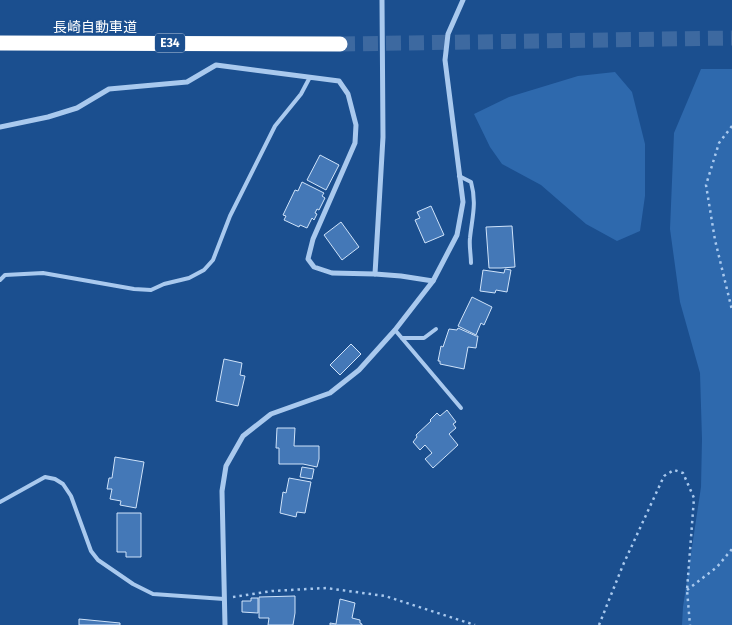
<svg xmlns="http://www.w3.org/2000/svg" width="732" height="625" font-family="'Fira Sans','Noto Sans JP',sans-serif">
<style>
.green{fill:#2e69ad}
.building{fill:#4478b7;stroke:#cfe3fa}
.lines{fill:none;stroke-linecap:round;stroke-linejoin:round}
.motorway-tunnel{stroke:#3d69a0;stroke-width:15;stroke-dasharray:15 8;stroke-linecap:butt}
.path{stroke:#a9c9ee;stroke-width:2.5;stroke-dasharray:2.5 4;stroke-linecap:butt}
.service{stroke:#a9c9ee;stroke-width:4}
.minor{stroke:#a9c9ee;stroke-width:5}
.motorway{stroke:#fff;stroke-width:15}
.labels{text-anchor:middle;stroke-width:4;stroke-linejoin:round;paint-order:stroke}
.shield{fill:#1b4f8f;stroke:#bbcadd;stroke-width:1}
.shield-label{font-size:12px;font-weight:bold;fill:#fff}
.street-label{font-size:14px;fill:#fff;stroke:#1b4f8f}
</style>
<rect width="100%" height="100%" fill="#1b4f8f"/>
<g class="green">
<path d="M701,69H732V625H682L683,607L701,487L702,439L700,373L680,302L670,229L674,133Z"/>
<path d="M615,72L632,92L645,144V196L640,231L617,241L586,224L541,185L502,164L490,147L474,114L509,97L578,76Z"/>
</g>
<g class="building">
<path d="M320,155L339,165L326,190L307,180Z"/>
<path d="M302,182L324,193L322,196L325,198L319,210L317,209L315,213L317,214L314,220L312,218L307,228L300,225L299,227L284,220L286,216L283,215L295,190L298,191Z"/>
<path d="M431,206L444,235L425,243L415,220L420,218L417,212Z"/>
<path d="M341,222L359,247L342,260L324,235Z"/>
<path d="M512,226L515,267L501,268H489L486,227Z"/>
<path d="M505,269L511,270L507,292L496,290L495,293L480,291L483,270L504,273Z"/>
<path d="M472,297L492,307L484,325L481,323L476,335L458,326Z"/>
<path d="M458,328L476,336H478L476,348L468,347L464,369L440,364V361H438L441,346L443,347L449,329L457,330Z"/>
<path d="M351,344L361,354L340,375L330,365Z"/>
<path d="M224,359L242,363L240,375L245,376L238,406L216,401Z"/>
<path d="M447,410L456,422L453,424L456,428L449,434L458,445L433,468L425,459L432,453L425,445L420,450L413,442L417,437L416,435L431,421L430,420L437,413L440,416Z"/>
<path d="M277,428H295L294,446H319V459L317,467L303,464H279V448H276Z"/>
<path d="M115,457L144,462L136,508L120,505L121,501L110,499L112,489H107L109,478H112Z"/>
<path d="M302,467L314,469L312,479L300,477Z"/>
<path d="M289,478L311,482L305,513L297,512L296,517L280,513L283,492L286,493Z"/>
<path d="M117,513H141V557H126V552H117Z"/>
<path d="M295,596V613L293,625H268L269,618H259V597Z"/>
<path d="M251,598H258V613L242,612V601H251Z"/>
<path d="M340,599L355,603L352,618L360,620V623L362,624V625H330V623L336,624Z"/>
<path d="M79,619L120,623V625H79Z"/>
</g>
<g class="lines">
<path class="motorway-tunnel" d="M340,44L732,38"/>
<g class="path">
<path d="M732,126L719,143L706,185L715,240L732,310"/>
<path d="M687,590L717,567L732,549"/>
<path d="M233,597L272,591L326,588L385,596L475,625"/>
<path d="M599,625L623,565L664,476L674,470L683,473L694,498L687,590L690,625"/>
</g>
<g class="service">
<path d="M459,176L471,182C477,203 472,218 470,238C469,246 471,255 471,263"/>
<path d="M0,280L5,275L43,273L134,289L151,290L164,284L189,278L204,270L213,260L230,216L275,126L301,94L310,77"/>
<path d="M395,330L461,408"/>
<path d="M402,338H424L436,329"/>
<path d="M0,502L45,477L55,479L63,484L71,496L91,551L98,560L133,584L153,594L224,599"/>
</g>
<g class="minor">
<path d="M382,0L383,137L375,274L401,276L433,281"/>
<path d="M0,127L48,117L77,108L109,89L187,82L216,65L339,81L348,94L356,125L355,143L313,239L308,259L314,267L332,273L375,274"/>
<path d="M225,625L222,491L226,466L243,436L271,414L330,393L359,370L395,330L433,281L457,235L463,202L445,60L448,34L463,0"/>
</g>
<path class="motorway" d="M0,43L340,44"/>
</g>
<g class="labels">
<rect class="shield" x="155" y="33.5" width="30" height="19" rx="4"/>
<g class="shield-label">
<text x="170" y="47">E34</text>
</g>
<g class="street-label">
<text x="95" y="32">長崎自動車道</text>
</g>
</g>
</svg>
